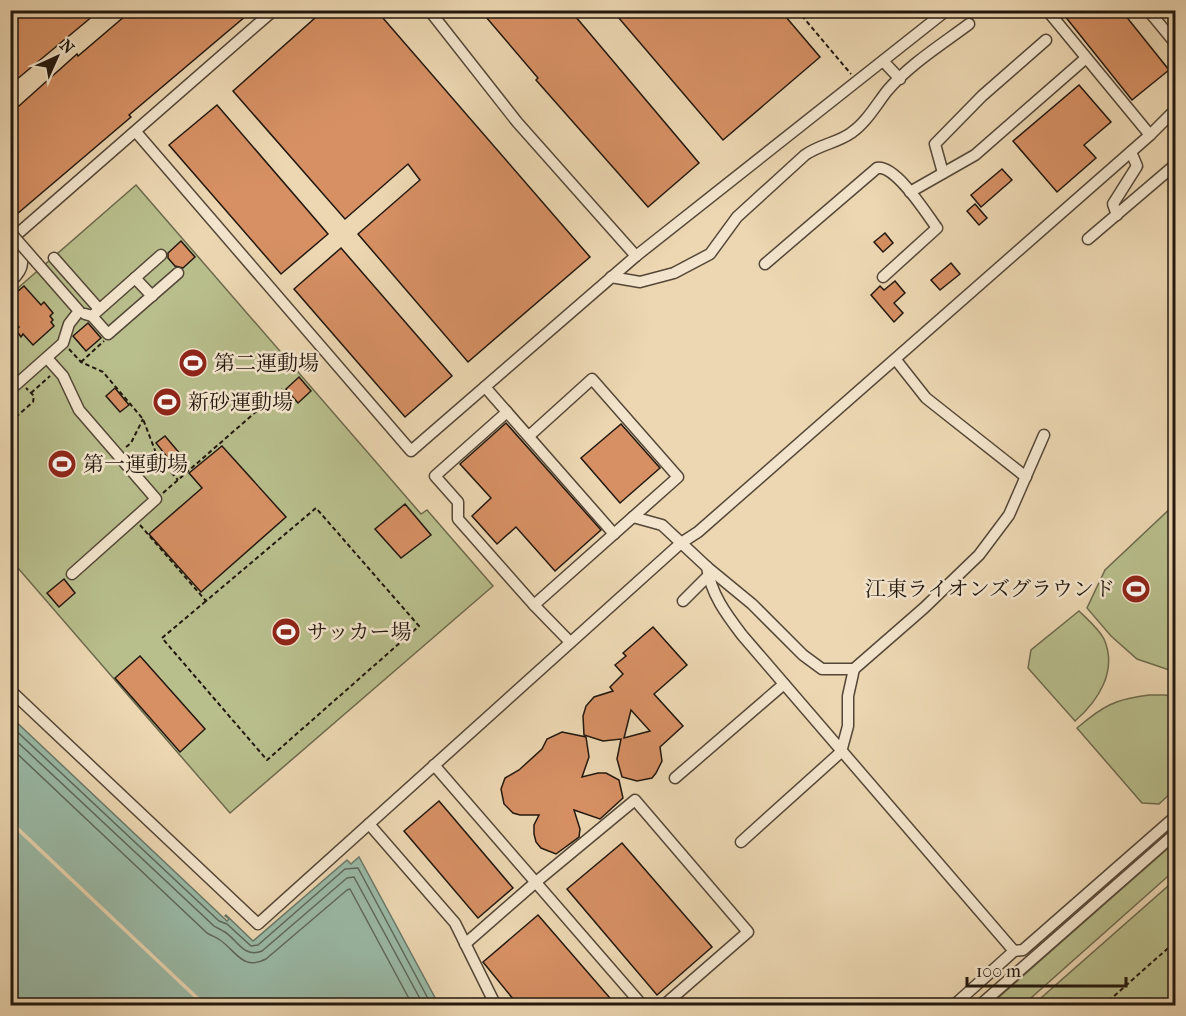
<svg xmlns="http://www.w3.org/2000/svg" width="1186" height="1016" font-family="'IM FELL French Canon','Noto Serif JP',serif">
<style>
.green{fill:#b8be8c;stroke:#6d6a4d;stroke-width:1.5}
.water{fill:#9abaa7;stroke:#6a796a;stroke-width:1.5}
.pier{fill:#ecd7b2}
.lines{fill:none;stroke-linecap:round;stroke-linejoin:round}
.shore{stroke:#5e685a;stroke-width:1.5}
.building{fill:#d69064;stroke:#22170e;stroke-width:1.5;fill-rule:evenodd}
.minor-casing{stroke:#544737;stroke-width:13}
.path{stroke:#22170e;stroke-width:2;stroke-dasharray:4.5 3;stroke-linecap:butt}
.minor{stroke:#f3e5cd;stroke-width:10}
.minor-bridge-casing{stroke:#544737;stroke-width:13;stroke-linecap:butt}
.minor-bridge{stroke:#f3e5cd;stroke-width:10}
.labels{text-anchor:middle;stroke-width:5;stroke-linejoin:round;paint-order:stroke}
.poi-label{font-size:21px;fill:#22170e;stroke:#f3e5cd;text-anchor:start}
</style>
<rect width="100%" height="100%" fill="#ecd7b2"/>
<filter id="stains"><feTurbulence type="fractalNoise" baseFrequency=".00333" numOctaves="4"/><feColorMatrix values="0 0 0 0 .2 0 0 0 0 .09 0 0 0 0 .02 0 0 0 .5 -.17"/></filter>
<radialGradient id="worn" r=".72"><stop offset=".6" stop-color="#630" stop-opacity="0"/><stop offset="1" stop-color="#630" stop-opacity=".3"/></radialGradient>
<g class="green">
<path d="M136,185L421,514L427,510L493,586L230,813L11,560V294Z"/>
<path d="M1175,504V672L1137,659L1111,636L1087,608L1105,570Z"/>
<path d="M1079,611C1087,619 1099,629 1104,639C1118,671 1098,701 1075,721L1028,668L1031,650Z"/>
<path d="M1149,695H1165L1175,697V789L1159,804L1142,803L1077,728C1103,706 1115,699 1149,695Z"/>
<path d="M1175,842V870L1023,1005H990Z"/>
<path d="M1175,880V1005H1033Z"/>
</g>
<path class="water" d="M10,716L227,921L229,919L225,916L226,915L253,941L347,860L351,864L359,857L439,1005H11Z"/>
<path class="pier" d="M11,820L207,1005H202L11,825Z"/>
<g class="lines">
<g class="shore">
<path d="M10,725L219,921L227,924L251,946L258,945L345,869L358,868L432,1006"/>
<path d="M10,735L214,926C217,928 220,929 223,931C237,938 243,959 262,951L347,878L354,877L424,1006"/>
<path d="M10,747L207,933C212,936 216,937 220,940C237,952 243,971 266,959L347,890L350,889L413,1006"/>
</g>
</g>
<g class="building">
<path d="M10,10H100L10,85Z"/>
<path d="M132,10H253L129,115L131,117L17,214L10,206V114L77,54L78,56Z"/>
<path d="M324,10H376L590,257L468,362L358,234L420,180L408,164L345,219L233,91Z"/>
<path d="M480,10H570L699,163L648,207L536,80L538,78Z"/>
<path d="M612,10H780L820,57L723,140Z"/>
<path d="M1060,10H1121L1169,70L1132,100Z"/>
<path d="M1079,85L1111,122L1084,145L1096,158L1057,192L1013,141Z"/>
<path d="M217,105L328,234L281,274L169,145Z"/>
<path d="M1002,169L1012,180L981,207L971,195Z"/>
<path d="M975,204L987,218L979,225L967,211Z"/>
<path d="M885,233L893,243L883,252L874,242Z"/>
<path d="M181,241L195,257L183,268L175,266L168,258V253Z"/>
<path d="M341,248L452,376L405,417L294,289Z"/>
<path d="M951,263L960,274L940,290L931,280Z"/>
<path d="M895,281L905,293L894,303L903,313L894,322L871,295L880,286L884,290Z"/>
<path d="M24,286L41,305L44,302L53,313L50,316L53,320L51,322L54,326L33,345L23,334L21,337L16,330L19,327L10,318V298Z"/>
<path d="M88,323L101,338L86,351L73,336Z"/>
<path d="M299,377L311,391L298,403L286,389Z"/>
<path d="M115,388L129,405L120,412L106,396Z"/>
<path d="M506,423L601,530L555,571L516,527L497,544L472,516L491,498L460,464Z"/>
<path d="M621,424L660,468L620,503L581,458Z"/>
<path d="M165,436L181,455L172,463L156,443Z"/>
<path d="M222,446L286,517L201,592L149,534L202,488L189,473Z"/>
<path d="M405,504L431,535L401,558L375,529Z"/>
<path d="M64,579L75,593L59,607L47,593Z"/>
<path d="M653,627L687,665L654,694L683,726L660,747L662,761L656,773L652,778L637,781L622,777L617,759L621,739L603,741L584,735L583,716L586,706L594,697L613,691L610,687L623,674L615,665L626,656L623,653ZM631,710L650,731L624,738Z"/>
<path d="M140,656L205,729L180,752L115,678Z"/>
<path d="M562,732L586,737L589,757L582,777L598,773H606L619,780L623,798L600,819L574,810L580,829L579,837L556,854L541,848L536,842L534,834V825L539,815H520L513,813L504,804L501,789L505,778L519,770L542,749L547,739Z"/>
<path d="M439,801L513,888L478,918L404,831Z"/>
<path d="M622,843L712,947L657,995L567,889Z"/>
<path d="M538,915L616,1005H518L483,962Z"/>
</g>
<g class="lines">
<g class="minor-casing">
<g id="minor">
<path d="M429,10L517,122L636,256"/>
<path d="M1047,10L1150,135"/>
<path d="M1148,10L1176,44"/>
<path d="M883,61L900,79"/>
<path d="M136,132L411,451L636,256L947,10"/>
<path d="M943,173L935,144L982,96L1046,40"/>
<path d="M910,192L975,155L1086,58"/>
<path d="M1117,215L1113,204L1137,166L1131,152"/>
<path d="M1088,239L1176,164"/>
<path d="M54,258L99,309"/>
<path d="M765,264L877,168C896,165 926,213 937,228L883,277"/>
<path d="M611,277L640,282L674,273L710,254L737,217L805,155C821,144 837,143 851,133C866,123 876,105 887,91C910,64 941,45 969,24"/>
<path d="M135,278L152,296"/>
<path d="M10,282C29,266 22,256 14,237L274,10"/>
<path d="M85,314L92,316L161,255"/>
<path d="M92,316L108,334L178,273"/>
<path d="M47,358L63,376L79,410L156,499L72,574"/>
<path d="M896,360L926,398L1026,477"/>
<path d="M485,387L614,534"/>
<path d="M10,390L63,343L69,324L79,311L37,263"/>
<path d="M507,412L435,476L458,502V519L534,605"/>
<path d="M529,436L592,379L678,477L534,605L570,642"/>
<path d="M633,517L662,525L707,567C711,594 726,614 742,635L1014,951"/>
<path d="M707,567L752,604L803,655L822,669H854"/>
<path d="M683,601L708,576"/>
<path d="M10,690L258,924L681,543L698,532L1150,135L1176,109"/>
<path d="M434,765L643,1006"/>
<path d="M675,778L784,684"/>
<path d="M369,824L455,923L496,1006"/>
<path d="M741,842L841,752L848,726V696L854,669L924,608L979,555L1009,515L1044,435"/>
<path d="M465,944L536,882L635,800L748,932L663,1006"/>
<path d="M953,1006L1014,951L1023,950L1176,816"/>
<path d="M979,1006L1176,833"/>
</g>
</g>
<g class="path">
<path d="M797,10L851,74"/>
<path d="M822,10C836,19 842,19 856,10"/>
<path d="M69,349L81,362L103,372L143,419L158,458L178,480"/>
<path d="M81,362L104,341"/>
<path d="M31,393L50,376"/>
<path d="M10,422L33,402L34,396L26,388"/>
<path d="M126,447L131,443L143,419"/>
<path d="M145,470L158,458"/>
<path d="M163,493L282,389"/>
<path d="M140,525L206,601L316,508L419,626L267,760L162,638L206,601"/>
<path d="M1103,1006L1176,941"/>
</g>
<use href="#minor" class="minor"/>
<g class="minor-bridge-casing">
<path id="minor-bridge" d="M10,232L37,263"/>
</g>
<use href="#minor-bridge" class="minor-bridge"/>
</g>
<defs>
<g id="stadium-disc" transform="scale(1.5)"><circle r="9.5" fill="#8f2418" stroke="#f3e5cd"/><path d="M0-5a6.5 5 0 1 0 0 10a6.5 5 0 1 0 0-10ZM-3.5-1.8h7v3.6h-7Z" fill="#fff"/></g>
</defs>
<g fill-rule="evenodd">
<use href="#stadium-disc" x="193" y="363"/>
<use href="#stadium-disc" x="167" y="402"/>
<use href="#stadium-disc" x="62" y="464"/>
<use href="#stadium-disc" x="1136" y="589"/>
<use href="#stadium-disc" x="286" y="632"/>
</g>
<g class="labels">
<g class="poi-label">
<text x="214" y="370">第二運動場</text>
<text x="188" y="409">新砂運動場</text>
<text x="83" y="471">第一運動場</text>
<text x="1115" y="596" text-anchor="end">江東ライオンズグラウンド</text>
<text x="307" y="639">サッカー場</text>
</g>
</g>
<rect width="1186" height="1016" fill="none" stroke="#ecd7b2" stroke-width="36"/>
<rect x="12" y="12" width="1162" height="992" fill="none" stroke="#22170e" stroke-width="3"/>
<rect x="18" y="18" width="1150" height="980" fill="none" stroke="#22170e" stroke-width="1.5"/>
<g transform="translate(57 57) rotate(45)" stroke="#f3e5cd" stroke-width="4.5" paint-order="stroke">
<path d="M0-4.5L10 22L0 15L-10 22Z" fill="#22170e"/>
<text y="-9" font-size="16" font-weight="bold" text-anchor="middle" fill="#22170e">N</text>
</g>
<path d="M967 977v9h159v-9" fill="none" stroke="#22170e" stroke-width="3"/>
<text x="976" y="977" font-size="18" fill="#22170e" stroke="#f3e5cd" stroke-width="4.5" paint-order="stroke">100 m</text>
<rect width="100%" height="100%" filter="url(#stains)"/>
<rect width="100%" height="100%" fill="url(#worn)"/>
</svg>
